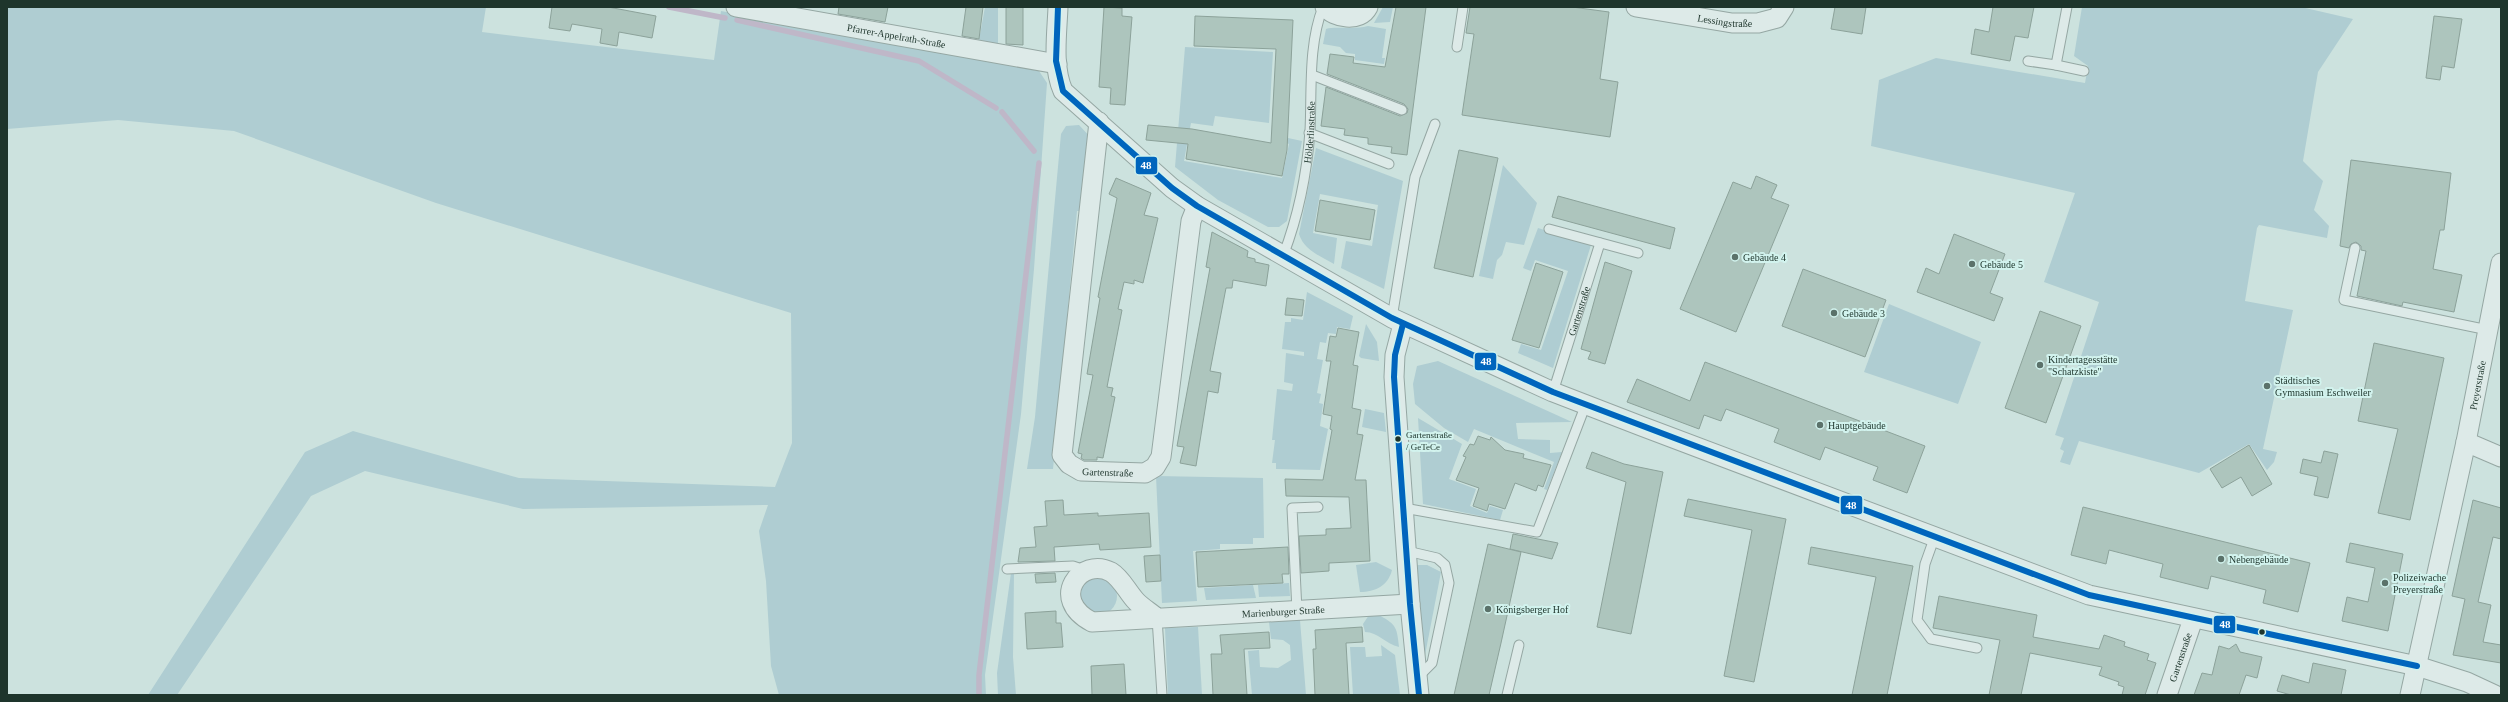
<svg xmlns="http://www.w3.org/2000/svg" width="2508" height="702" font-family="'Times New Roman',serif">
<style>
.green{fill:#afcdd2}
.lines{fill:none;stroke-linecap:round;stroke-linejoin:round}
.stream{stroke:#bfb7c8;stroke-width:5.5}
.building{fill:#adc5bd;stroke:#8ca29a}
.lane-casing{stroke:#95a7a3;stroke-width:11}
.street-casing{stroke:#95a7a3;stroke-width:21}
.lane{stroke:#ddeae8;stroke-width:9}
.street{stroke:#ddeae8;stroke-width:19}
.bus-1-casing{stroke:#d2f3ee;stroke-width:9}
.bus-1{stroke:#0065bd;stroke-width:6}
.poi-dot{fill:#5b726a;stroke:#d2f3ee;stroke-width:1.5}
.bus-dot{fill:#1e352c;stroke:#d2f3ee;stroke-width:1.5}
.labels{text-anchor:middle;stroke-width:4;stroke-linejoin:round;paint-order:stroke}
.bus-label{font-size:9px;fill:#1e352c;stroke:#d2f3ee;text-anchor:start}
.street-label{font-size:10px;fill:#1e352c;stroke:#d2f3ee}
.poi-label{font-size:10px;fill:#1e352c;stroke:#d2f3ee;text-anchor:start}
.line-badge{stroke:#d2f3ee;stroke-width:1.5}
.badge-label{font-size:11px;text-anchor:middle;font-weight:bold;fill:#fff}
</style>
<rect width="100%" height="100%" fill="#cce2de"/>
<g class="green">
<path d="M7,7H486L482,32L714,60L721,11L1039,71L1047,83L1034,269L1021,414L985,675L986,695H779L771,666L766,581L759,531L768,505L523,509L365,471L311,496L177,695H148L305,452L353,431L519,478L775,487L792,443L791,313L436,203L234,131L118,120L7,129Z"/>
<path d="M985,7H998V44L979,40Z"/>
<path d="M1383,7H1393L1390,22L1374,23Z"/>
<path d="M2082,7H2301L2353,19L2318,72L2303,161L2323,181L2314,210L2329,226L2327,238L2259,225L2257,228L2245,301L2293,310L2263,449L2277,452L2274,462L2267,470L2249,444L2199,473L2079,441L2070,465L2060,462L2064,451L2060,449L2064,438L2055,435L2099,302L2044,282L2075,193L1871,146L1879,80L1936,58L2085,83L2088,66L2074,56Z"/>
<path d="M1368,26L1386,29L1382,58H1385L1384,64L1355,60V54L1346,53L1340,47L1323,44L1326,29C1335,26 1354,30 1368,26Z"/>
<path d="M1185,47L1273,52L1269,123L1215,116L1213,126L1191,123L1184,161L1282,178L1289,144L1287,143L1288,138L1302,141L1287,221L1279,227H1268L1218,200L1175,167Z"/>
<path d="M1079,125L1092,139L1084,211H1077L1053,469H1027L1035,417L1061,134L1066,126Z"/>
<path d="M1316,148L1403,181L1384,289L1341,268L1346,241L1372,246L1378,205L1320,194L1313,233L1337,238L1334,264C1320,256 1304,250 1299,234Z"/>
<path d="M1503,165L1537,203L1524,245L1506,242L1502,255L1497,260L1493,279L1479,276Z"/>
<path d="M1538,228L1591,245L1553,368L1518,353L1521,344L1541,350L1568,271L1535,260L1531,271L1523,268Z"/>
<path d="M1307,292L1353,316L1350,329L1337,327L1336,334L1328,333L1326,343L1320,342L1317,359L1323,360L1317,393L1321,394L1319,403L1323,404L1320,426L1328,429L1320,470L1276,469V463H1272L1275,440H1272L1277,389L1292,391L1293,384L1284,382L1286,353L1304,356V352L1282,349L1285,322H1291V318L1303,320Z"/>
<path d="M1889,304L1981,342L1958,404L1864,372Z"/>
<path d="M1366,324L1377,342L1379,361L1361,358L1359,356Z"/>
<path d="M1438,361L1572,422L1516,423L1518,439L1550,440V453L1562,452L1547,490L1544,489L1554,462L1474,429L1468,442L1444,428L1415,404L1413,384L1417,366Z"/>
<path d="M1365,409L1384,413L1386,432L1362,427Z"/>
<path d="M1418,418L1462,444L1449,479L1476,489L1470,506L1487,513L1490,506L1503,510L1500,520L1423,504Z"/>
<path d="M1156,476L1263,478L1264,538H1253V544H1220V549L1193,551L1197,601L1162,603Z"/>
<path d="M1376,562L1392,570C1388,586 1375,592 1360,592L1356,565Z"/>
<path d="M1417,565H1427L1441,572L1425,655L1422,654Z"/>
<path d="M1011,573L1014,574L1013,657L1016,695H998L997,673Z"/>
<circle cx="1098" cy="596" r="19"/>
<path d="M1289,583L1290,596L1259,597L1258,585Z"/>
<path d="M1253,585L1256,598L1206,600L1204,588Z"/>
<path d="M1377,614C1395,624 1397,625 1399,647C1386,644 1378,632 1365,632L1363,624L1369,615Z"/>
<path d="M1300,620L1306,695H1252L1248,651L1259,650L1260,667L1278,668L1291,660L1290,645L1283,640L1271,639L1269,622Z"/>
<path d="M1198,627L1202,695H1168L1165,628Z"/>
<path d="M1381,645L1395,655L1400,695H1353L1350,647H1365L1366,657L1382,656Z"/>
</g>
<g class="lines">
<g class="stream">
<path d="M669,7L725,18"/>
<path d="M737,20L919,61L996,108"/>
<path d="M1002,112L1034,151"/>
<path d="M979,695V675L1039,163"/>
</g>
</g>
<g class="building">
<path d="M552,7H608L656,16L652,38L619,32L617,46L600,43L602,29L572,24L570,31L549,28Z"/>
<path d="M839,7H888L885,22L838,14Z"/>
<path d="M966,7H983L979,39L962,36Z"/>
<path d="M1006,7H1023V45L1006,44Z"/>
<path d="M1104,7L1122,8V16L1132,17L1125,105L1110,104L1111,88L1099,87Z"/>
<path d="M1396,7H1426L1407,155L1391,153L1392,147L1368,144V138L1344,135L1345,129L1321,126L1326,87L1400,116L1407,113L1408,109L1404,104L1327,74L1330,54L1354,57L1353,63L1385,67Z"/>
<path d="M1470,7H1572L1609,12L1600,79L1618,82L1610,137L1462,115L1474,34L1466,33Z"/>
<path d="M1835,7H1866L1862,34L1831,29Z"/>
<path d="M1993,7H2034L2028,38L2015,36L2010,61L1971,54L1975,29L1989,32Z"/>
<path d="M1195,16L1293,20L1287,150L1282,176L1186,159L1188,144L1146,140L1148,125L1192,129L1271,143L1276,49L1194,46Z"/>
<path d="M2434,16L2462,19L2454,68L2442,66L2440,80L2426,78Z"/>
<path d="M1459,150L1498,158L1473,277L1434,268Z"/>
<path d="M2351,160L2451,173L2444,230H2440L2433,269L2462,275L2454,312L2403,302L2402,306L2357,296L2366,251L2361,250V246L2356,242L2351,244L2349,248L2340,246Z"/>
<path d="M1756,176L1777,185L1771,198L1789,205L1736,332L1680,309L1733,182L1751,189Z"/>
<path d="M1116,178L1151,193L1144,215L1158,218L1143,283L1134,280V284L1124,282L1118,309L1122,310L1107,387L1113,388L1111,396L1115,397L1103,458L1097,457V460H1084L1081,458L1082,454L1078,453L1093,375L1087,374L1100,298L1098,297L1117,198L1109,194Z"/>
<path d="M1558,196L1675,228L1670,249L1552,217Z"/>
<path d="M1320,200L1375,210L1370,240L1315,231Z"/>
<path d="M1212,232L1248,251L1247,257L1255,259V262L1269,265L1266,286L1233,280L1232,288H1226L1210,371L1221,373L1218,393L1208,391L1196,466L1180,463L1184,447L1177,446L1210,268L1206,267Z"/>
<path d="M1954,234L2005,254L1990,293L2003,298L1994,321L1917,292L1926,268L1939,274Z"/>
<path d="M1605,262L1632,271L1605,364L1588,359L1591,352L1581,349Z"/>
<path d="M1536,263L1563,272L1539,348L1512,340Z"/>
<path d="M1803,269L1886,300L1865,357L1782,326Z"/>
<path d="M1287,298L1304,300L1302,316L1285,315Z"/>
<path d="M2040,311L2081,326L2046,423L2005,408Z"/>
<path d="M1338,328L1359,332L1353,365L1358,366L1352,408L1361,410L1357,434L1363,435L1355,480H1366L1370,561L1329,563V571L1301,573L1299,536L1326,535V529L1351,528L1349,497L1286,496L1285,479L1323,480L1332,430L1330,429L1332,416L1323,414L1331,361H1326L1330,336L1336,337Z"/>
<path d="M2374,343L2444,358L2410,520L2378,513L2398,429L2358,421Z"/>
<path d="M1705,362L1925,446L1907,493L1873,480L1878,467L1825,447L1820,460L1774,442L1779,429L1726,409L1721,421L1704,415L1699,429L1627,402L1637,379L1690,401Z"/>
<path d="M1478,436L1490,440L1491,437L1505,450L1524,454L1523,458L1551,465L1543,487L1538,485L1536,491L1515,483L1505,509L1489,504L1487,511L1473,506L1479,488L1456,480L1466,457L1463,456L1470,444L1474,445Z"/>
<path d="M2249,445L2272,484L2252,496L2241,477L2222,488L2210,469Z"/>
<path d="M2324,451L2338,454L2328,498L2314,495L2318,477L2300,473L2303,459L2321,463Z"/>
<path d="M1592,452L1624,464L1663,472L1631,634L1597,627L1626,482L1586,468Z"/>
<path d="M1688,499L1786,519L1754,682L1724,676L1752,530L1684,516Z"/>
<path d="M1063,500L1064,515L1098,513V516L1149,513L1151,547L1100,550L1099,544L1054,547L1055,561L1018,562L1020,548L1036,547L1034,527L1047,526L1045,501Z"/>
<path d="M2473,500L2501,508V539L2493,537L2478,602L2491,605L2483,642L2501,645V663L2453,655L2465,599L2452,596Z"/>
<path d="M2083,507L2310,563L2298,612L2263,603L2266,590L2211,576L2208,589L2160,577L2163,564L2109,550L2106,564L2071,555Z"/>
<path d="M1513,534L1558,543L1552,559L1510,549Z"/>
<path d="M2350,543L2403,554L2388,631L2342,621L2347,597L2368,602L2375,568L2346,562Z"/>
<path d="M1488,544L1521,552L1501,643L1489,695H1454Z"/>
<path d="M1288,547L1289,574H1282L1283,583L1198,587L1196,552Z"/>
<path d="M1811,547L1913,566L1887,695H1852L1876,577L1808,564Z"/>
<path d="M1160,555L1161,581L1146,582L1144,556Z"/>
<path d="M1055,573L1056,582L1036,583L1035,574Z"/>
<path d="M1939,596L2037,615L2033,637L2099,649L2104,635L2125,642L2124,646L2149,654L2147,660L2156,663L2145,695H2122L2124,687L2118,685L2119,682L2099,675L2102,667L2030,653L2021,695H1989L2000,640L1933,628Z"/>
<path d="M1056,611V623H1061L1063,647L1027,649L1025,613Z"/>
<path d="M1362,627L1363,642L1346,643L1349,695H1315L1313,649H1316L1315,630Z"/>
<path d="M1269,632L1270,648L1244,649L1247,695H1213L1211,654H1222L1220,635Z"/>
<path d="M2236,644L2240,652L2262,657L2257,678L2246,675L2239,695H2194L2202,673L2212,675L2219,646L2229,649Z"/>
<path d="M2313,663L2346,670L2341,695H2291L2277,691L2282,675L2309,683Z"/>
<path d="M1124,664L1126,695H1092L1091,666Z"/>
</g>
<g class="lines">
<g class="lane-casing">
<g id="lane">
<path d="M1457,47L1463,7"/>
<path d="M2028,61L2056,65L2067,7"/>
<path d="M2056,65L2084,71"/>
<path d="M1312,75L1402,110"/>
<path d="M1309,133L1389,164"/>
<path d="M1549,229L1638,253"/>
<path d="M2355,248L2344,300L2488,330"/>
<path id="s1" d="M1283,256C1298,217 1307,172 1310,131C1312,91 1308,45 1323,7"/>
<path d="M1392,318L1415,177L1435,124"/>
<path id="s2" d="M1553,392L1600,243"/>
<path d="M1404,508L1537,532L1586,404"/>
<path d="M1935,536L1925,564L1917,620L1931,639L1977,648"/>
<path d="M1407,551L1437,558L1445,565L1449,583L1432,663L1418,677"/>
<path d="M1007,569L1073,566L1085,570"/>
<path d="M1297,611L1292,508L1318,507"/>
<path d="M1157,618L1162,695"/>
<path d="M1507,695L1519,645"/>
</g>
</g>
<g class="street-casing">
<g id="street">
<path id="s3" d="M736,7L1057,64"/>
<path d="M1058,7C1057,34 1052,66 1063,91L1172,188L1197,206L1392,318L1553,392L1641,426L2089,595L2417,666L2467,682L2495,695"/>
<path d="M1325,7C1334,18 1360,23 1368,7"/>
<path id="s4" d="M1636,7L1732,23H1758L1777,18L1784,7"/>
<path id="s5" d="M1099,122L1062,455L1069,464L1081,471L1145,473L1155,467L1161,457L1191,221L1197,206"/>
<path d="M1403,324L1395,355L1394,377L1410,604L1419,695"/>
<path d="M2466,442L2501,457"/>
<path id="s6" d="M1157,618C1150,612 1141,607 1135,600C1127,591 1121,578 1111,572C1081,556 1048,599 1092,622L1410,604"/>
<path id="s7" d="M2167,695L2193,619"/>
<path id="s8" d="M2410,695L2466,442L2501,263"/>
</g>
</g>
<use href="#lane" class="lane"/>
<use href="#street" class="street"/>
<g class="bus-1-casing">
<g id="bus-1">
<path d="M1058,7L1056,61L1063,91L1172,188L1197,206L1392,318L1553,392L2089,595L2417,666"/>
<path d="M1403,324L1395,355L1394,377L1410,604L1419,695"/>
</g>
</g>
<use href="#bus-1" class="bus-1"/>
</g>
<g class="poi-dot">
<circle cx="1735" cy="257" r="4"/>
<circle cx="1972" cy="264" r="4"/>
<circle cx="1834" cy="313" r="4"/>
<circle cx="2040" cy="365" r="4"/>
<circle cx="2267" cy="386" r="4"/>
<circle cx="1820" cy="425" r="4"/>
<circle cx="2221" cy="559" r="4"/>
<circle cx="2385" cy="583" r="4"/>
<circle cx="1488" cy="609" r="4"/>
</g>
<g class="bus-dot">
<circle cx="1398" cy="439" r="3.5"/>
<circle cx="2262" cy="632" r="3.5"/>
</g>
<g class="labels">
<g class="bus-label">
<text x="1406" y="438">Gartenstraße<tspan x="1406" dy="12">/ GeTeCe</tspan></text>
</g>
<g class="street-label">
<text dy="4" stroke="none"><textPath href="#s4" startOffset="90">Lessingstraße</textPath></text>
<text dy="4" stroke="none"><textPath href="#s3" startOffset="163">Pfarrer-Appelrath-Straße</textPath></text>
<text dy="4" stroke="none"><textPath href="#s1" startOffset="127">Hölderlinstraße</textPath></text>
<text dy="4" stroke="none"><textPath href="#s2" startOffset="85">Gartenstraße</textPath></text>
<text dy="4" stroke="none"><textPath href="#s8" startOffset="317">Preyerstraße</textPath></text>
<text dy="4" stroke="none"><textPath href="#s5" startOffset="387">Gartenstraße</textPath></text>
<text dy="4" stroke="none"><textPath href="#s6" startOffset="349">Marienburger Straße</textPath></text>
<text dy="4" stroke="none"><textPath href="#s7" startOffset="40">Gartenstraße</textPath></text>
</g>
<g class="poi-label">
<text x="1743" y="261">Gebäude 4</text>
<text x="1980" y="268">Gebäude 5</text>
<text x="1842" y="317">Gebäude 3</text>
<text x="2048" y="363">Kindertagesstätte<tspan x="2048" dy="12">"Schatzkiste"</tspan></text>
<text x="2275" y="384">Städtisches<tspan x="2275" dy="12">Gymnasium Eschweiler</tspan></text>
<text x="1828" y="429">Hauptgebäude</text>
<text x="2229" y="563">Nebengebäude</text>
<text x="2393" y="581">Polizeiwache<tspan x="2393" dy="12">Preyerstraße</tspan></text>
<text x="1496" y="613">Königsberger Hof</text>
</g>
</g>
<g class="line-badge">
<rect x="1135" y="156" width="23" height="19" rx="4" fill="#0065bd"/>
<rect x="1474" y="352" width="23" height="19" rx="4" fill="#0065bd"/>
<rect x="1840" y="495" width="23" height="20" rx="4" fill="#0065bd"/>
<rect x="2213" y="615" width="23" height="19" rx="4" fill="#0065bd"/>
</g>
<g class="badge-label">
<text x="1146" y="169">48</text>
<text x="1486" y="365">48</text>
<text x="1851" y="509">48</text>
<text x="2225" y="628">48</text>
</g>
<rect width="2508" height="702" fill="none" stroke="#1e352c" stroke-width="16"/>
</svg>
